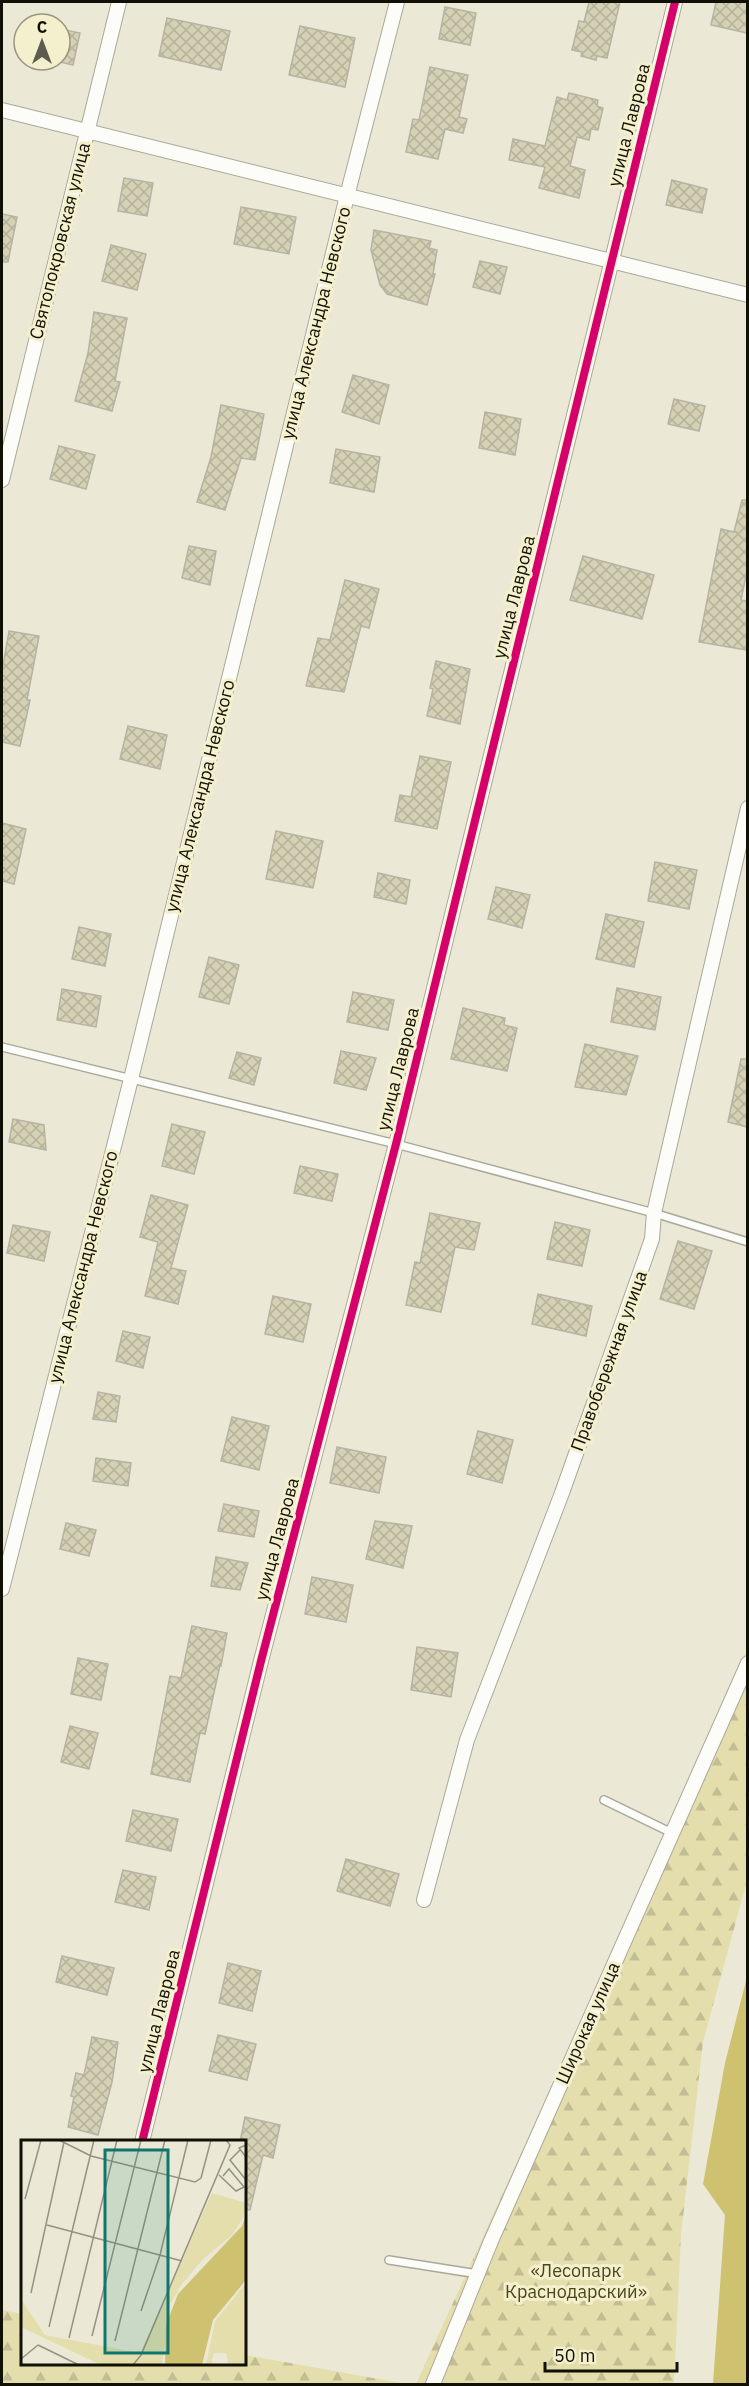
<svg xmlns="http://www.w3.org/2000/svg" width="749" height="2386" font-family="'IBM Plex Sans',sans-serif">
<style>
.forest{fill:url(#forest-firs)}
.water{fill:#cec271}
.building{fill:url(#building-cross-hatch);stroke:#b5b3a4;stroke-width:1.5}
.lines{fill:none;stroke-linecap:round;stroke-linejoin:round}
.lane-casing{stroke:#aaa89a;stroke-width:10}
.street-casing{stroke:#aaa89a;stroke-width:16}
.lane{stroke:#fcfcf9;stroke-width:7}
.street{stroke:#fcfcf9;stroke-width:14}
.cycleway-casing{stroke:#f4f0cd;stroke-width:11}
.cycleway{stroke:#d6006c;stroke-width:8}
.labels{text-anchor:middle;stroke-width:6;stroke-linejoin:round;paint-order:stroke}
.street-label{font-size:18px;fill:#111005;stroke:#f4f0cd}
.park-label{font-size:18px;fill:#4c461a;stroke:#f4f0cd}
.inset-road{fill:none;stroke:#949282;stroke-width:1.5}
.view{fill:#0f766e;fill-opacity:0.15;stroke:#0f766e;stroke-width:3}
.inset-edge{fill:none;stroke:#111005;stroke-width:3}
</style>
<defs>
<pattern id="forest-firs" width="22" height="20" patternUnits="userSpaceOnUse" patternTransform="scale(1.5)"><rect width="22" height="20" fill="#e4dead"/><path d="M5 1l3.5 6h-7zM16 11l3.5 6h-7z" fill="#c3bd93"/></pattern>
<pattern id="building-cross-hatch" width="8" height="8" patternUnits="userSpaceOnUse" patternTransform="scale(1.5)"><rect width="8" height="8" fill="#d5d1b4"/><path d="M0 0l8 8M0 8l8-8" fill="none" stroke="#b6b299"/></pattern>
</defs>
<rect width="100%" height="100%" fill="#ebe9d6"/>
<g class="forest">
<path d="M747,1658V1881L703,2042L681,2235L674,2384H416Z"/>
<path d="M2,2310L22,2314V2364H244L245,2355L406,2384H2Z"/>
</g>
<path class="water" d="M747,1977V2384H713L725,2215L703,2184L725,2063Z"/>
<g class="building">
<path d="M589,2H620L607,58L597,56L596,60L581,56L582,52L572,50L579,21L584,22Z"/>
<path d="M716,2H747V33L711,25Z"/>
<path d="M445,7L476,13L470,45L439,39Z"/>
<path d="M167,18L230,31L221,70L159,56Z"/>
<path d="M300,26L355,38L345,87L289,75Z"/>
<path d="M60,29L80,33L73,65L60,62Z"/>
<path d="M430,67L468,75L459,117L467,119L463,133L445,129L438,159L406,152L413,119L419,120Z"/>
<path d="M569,93L598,100L597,106L603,108L598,130L591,129L589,140L577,137L570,166L585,170L579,198L539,188L545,167L509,160L513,139L545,146L557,97L567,100Z"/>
<path d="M124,178L153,183L147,216L118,211Z"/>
<path d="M672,180L707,189L702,213L666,205Z"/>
<path d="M241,207L296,217L289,254L234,244Z"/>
<path d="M2,214L17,217L8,262H2Z"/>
<path d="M374,230L431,241L429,248L437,250L433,274H435L427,305L387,294L380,285L371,250Z"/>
<path d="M111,245L146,254L137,290L102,281Z"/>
<path d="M480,261L507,267L500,294L473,287Z"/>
<path d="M94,312L127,318L115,381L120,382L112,411L75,401L88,353Z"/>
<path d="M353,375L389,385L379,424L342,412Z"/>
<path d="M674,399L705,406L699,431L668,424Z"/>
<path d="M221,405L264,414L255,460L241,458L225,510L197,502L211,457Z"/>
<path d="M485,412L521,419L515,455L479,448Z"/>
<path d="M59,446L95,455L86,489L50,479Z"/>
<path d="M336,449L380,457L374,492L330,483Z"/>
<path d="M742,500H747V571L741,600L747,601V650L699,642L721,529L734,532Z"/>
<path d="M189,546L216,551L210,585L182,578Z"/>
<path d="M583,556L654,575L642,619L570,600Z"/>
<path d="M345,580L379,589L369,628L361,626L344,692L306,686L318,638L330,640Z"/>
<path d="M9,631L39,636L27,700H30L20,746L2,742V671Z"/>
<path d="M436,661L470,669L460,724L427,716L433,689L430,688Z"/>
<path d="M128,726L167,735L160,769L120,759Z"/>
<path d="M420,756L451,762L437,829L395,821L400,795L411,797Z"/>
<path d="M2,823L26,829L14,884L2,881Z"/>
<path d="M276,831L323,841L313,888L266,879Z"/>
<path d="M655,862L697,870L689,909L648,901Z"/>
<path d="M378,873L410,880L406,904L374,897Z"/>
<path d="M496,887L530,895L522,928L488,919Z"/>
<path d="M606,914L644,922L634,967L596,959Z"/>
<path d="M79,927L111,934L105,966L72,959Z"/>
<path d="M209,957L239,965L229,1004L199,997Z"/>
<path d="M617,988L661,997L655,1030L611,1022Z"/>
<path d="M62,989L101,996L96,1027L57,1020Z"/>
<path d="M353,992L394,1000L388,1030L347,1022Z"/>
<path d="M463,1008L505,1018L504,1025L517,1028L507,1071L451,1059Z"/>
<path d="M585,1044L638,1056L626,1095L575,1087Z"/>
<path d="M341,1051L376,1058L366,1090L334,1083Z"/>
<path d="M237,1052L261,1058L254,1085L229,1078Z"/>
<path d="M741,1059H747V1127L728,1122Z"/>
<path d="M13,1119L44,1125L46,1150L9,1142Z"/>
<path d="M172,1124L205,1132L194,1174L162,1166Z"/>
<path d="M300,1166L338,1174L332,1201L294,1193Z"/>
<path d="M151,1195L188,1205L171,1268L186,1271L178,1304L145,1296L158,1242L140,1237Z"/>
<path d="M430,1213L480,1223L474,1250L455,1247L441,1312L406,1305L415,1262L420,1263Z"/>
<path d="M555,1222L590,1230L582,1266L547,1259Z"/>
<path d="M13,1225L50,1232L44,1261L7,1253Z"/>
<path d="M678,1241L712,1251L694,1309L660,1299Z"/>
<path d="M538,1294L592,1306L586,1336L532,1324Z"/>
<path d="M273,1296L311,1304L303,1342L265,1334Z"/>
<path d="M123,1331L150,1337L143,1368L116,1361Z"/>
<path d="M98,1392L120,1396L116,1422L93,1419Z"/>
<path d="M232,1417L269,1426L259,1470L221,1461Z"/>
<path d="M478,1431L513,1440L502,1483L467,1474Z"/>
<path d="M337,1447L386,1457L379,1493L330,1483Z"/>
<path d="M96,1458L131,1463L128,1486L93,1481Z"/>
<path d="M224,1504L259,1511L254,1537L218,1531Z"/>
<path d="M375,1521L412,1526L403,1568L366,1559Z"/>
<path d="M66,1523L96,1530L89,1556L60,1549Z"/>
<path d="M216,1557L248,1563L240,1590L211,1586Z"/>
<path d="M312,1577L353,1585L346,1622L305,1614Z"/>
<path d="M192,1626L227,1633L221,1666L220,1665L205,1734L200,1733L190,1782L151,1774L170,1676L181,1678Z"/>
<path d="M417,1647L458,1653L451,1697L411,1690Z"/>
<path d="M78,1658L108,1664L101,1700L71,1694Z"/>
<path d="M70,1726L98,1733L89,1769L61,1762Z"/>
<path d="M133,1810L178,1819L171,1851L126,1841Z"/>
<path d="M346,1859L399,1874L390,1906L337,1891Z"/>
<path d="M123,1870L156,1877L149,1910L115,1902Z"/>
<path d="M62,1956L114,1968L107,1995L56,1982Z"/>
<path d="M228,1963L261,1971L252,2011L219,2003Z"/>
<path d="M218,2035L256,2044L247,2080L209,2071Z"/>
<path d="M92,2037L118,2042L112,2082L98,2135L68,2127L74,2097L71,2096L76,2073L84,2075Z"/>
<path d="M245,2117L280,2125L273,2158L263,2155L250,2210L244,2209V2142H240Z"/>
</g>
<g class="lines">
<g class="lane-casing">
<g id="lane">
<path d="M2,1047L396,1144L654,1213L748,1242"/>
<path d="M604,1800L672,1833"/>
<path d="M389,2260L478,2274"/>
</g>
</g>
<g class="street-casing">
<g id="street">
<path d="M2,110L748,295"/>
<path d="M2,480L119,2"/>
<path d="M2,1589L131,1079L347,196L397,2"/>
<path d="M424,1900L467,1740L562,1493L652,1239L654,1213L748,808"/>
<path d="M142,2142L261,1661L396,1144L675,2"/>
<path d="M433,2384L491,2241L748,1663"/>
</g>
</g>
<use href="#lane" class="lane"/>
<use href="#street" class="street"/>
<g class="cycleway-casing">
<path id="cycleway" d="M142,2142L261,1661L396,1144L675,2"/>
</g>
<use href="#cycleway" class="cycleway"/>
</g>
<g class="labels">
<g class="street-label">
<text transform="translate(629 125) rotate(-76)" y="6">улица Лаврова</text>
<text transform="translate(60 241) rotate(-76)" y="6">Святопокровская улица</text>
<text transform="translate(316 323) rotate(-76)" y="6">улица Александра Невского</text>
<text transform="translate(514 597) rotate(-76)" y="6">улица Лаврова</text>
<text transform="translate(200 796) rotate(-76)" y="6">улица Александра Невского</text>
<text transform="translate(398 1069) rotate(-76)" y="6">улица Лаврова</text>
<text transform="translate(83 1267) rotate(-76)" y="6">улица Александра Невского</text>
<text transform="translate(609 1361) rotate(-70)" y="6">Правобережная улица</text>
<text transform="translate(277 1539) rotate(-75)" y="6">улица Лаврова</text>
<text transform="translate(159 2011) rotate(-76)" y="6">улица Лаврова</text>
<text transform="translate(588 2023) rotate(-66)" y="6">Широкая улица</text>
</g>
<g class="park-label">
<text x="576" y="2277">«Лесопарк<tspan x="576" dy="21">Краснодарский»</tspan></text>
</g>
</g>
<g transform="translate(21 2140)">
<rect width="225" height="225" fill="#ebe9d6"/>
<path d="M191,53L225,63L222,78L211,95L182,119L161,144L149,164L141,225H80L0,187V159L24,195L119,213ZM225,143V225H207L205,213H193L190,225H185L194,181Z" fill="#e4dead"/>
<path d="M225,74V140L192,180L181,225H144L145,185L157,154L221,86Z" fill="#cec271"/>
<path class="inset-road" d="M38,0L70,16L174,42L180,38L190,0M225,5L218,8L225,17M219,10L209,20L225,40M198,35L215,51L223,47L208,29L202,36M4,59L20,0M26,85L161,121M10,153L43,2M120,171L139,115L167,0M28,187L73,0M71,196L120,0M48,198L96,0M94,201L144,0M17,205L58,225M0,219L17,205M112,225L120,215L209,5L205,0"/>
<path class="view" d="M84,10H147V213H84Z"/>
<rect width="225" height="225" class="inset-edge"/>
</g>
<rect width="749" height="2386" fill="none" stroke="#111005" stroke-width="6"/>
<g transform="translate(42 42)"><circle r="28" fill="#f4f0cd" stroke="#99967d" stroke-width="1.5"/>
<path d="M0-4.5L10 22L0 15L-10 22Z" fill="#5d5c4e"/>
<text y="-9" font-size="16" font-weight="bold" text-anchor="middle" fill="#111005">С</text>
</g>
<path d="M545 2362v9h132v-9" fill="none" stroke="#111005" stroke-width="3"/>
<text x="554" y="2362" font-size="18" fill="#111005" stroke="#f4f0cd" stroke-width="4.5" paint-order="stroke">50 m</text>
</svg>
